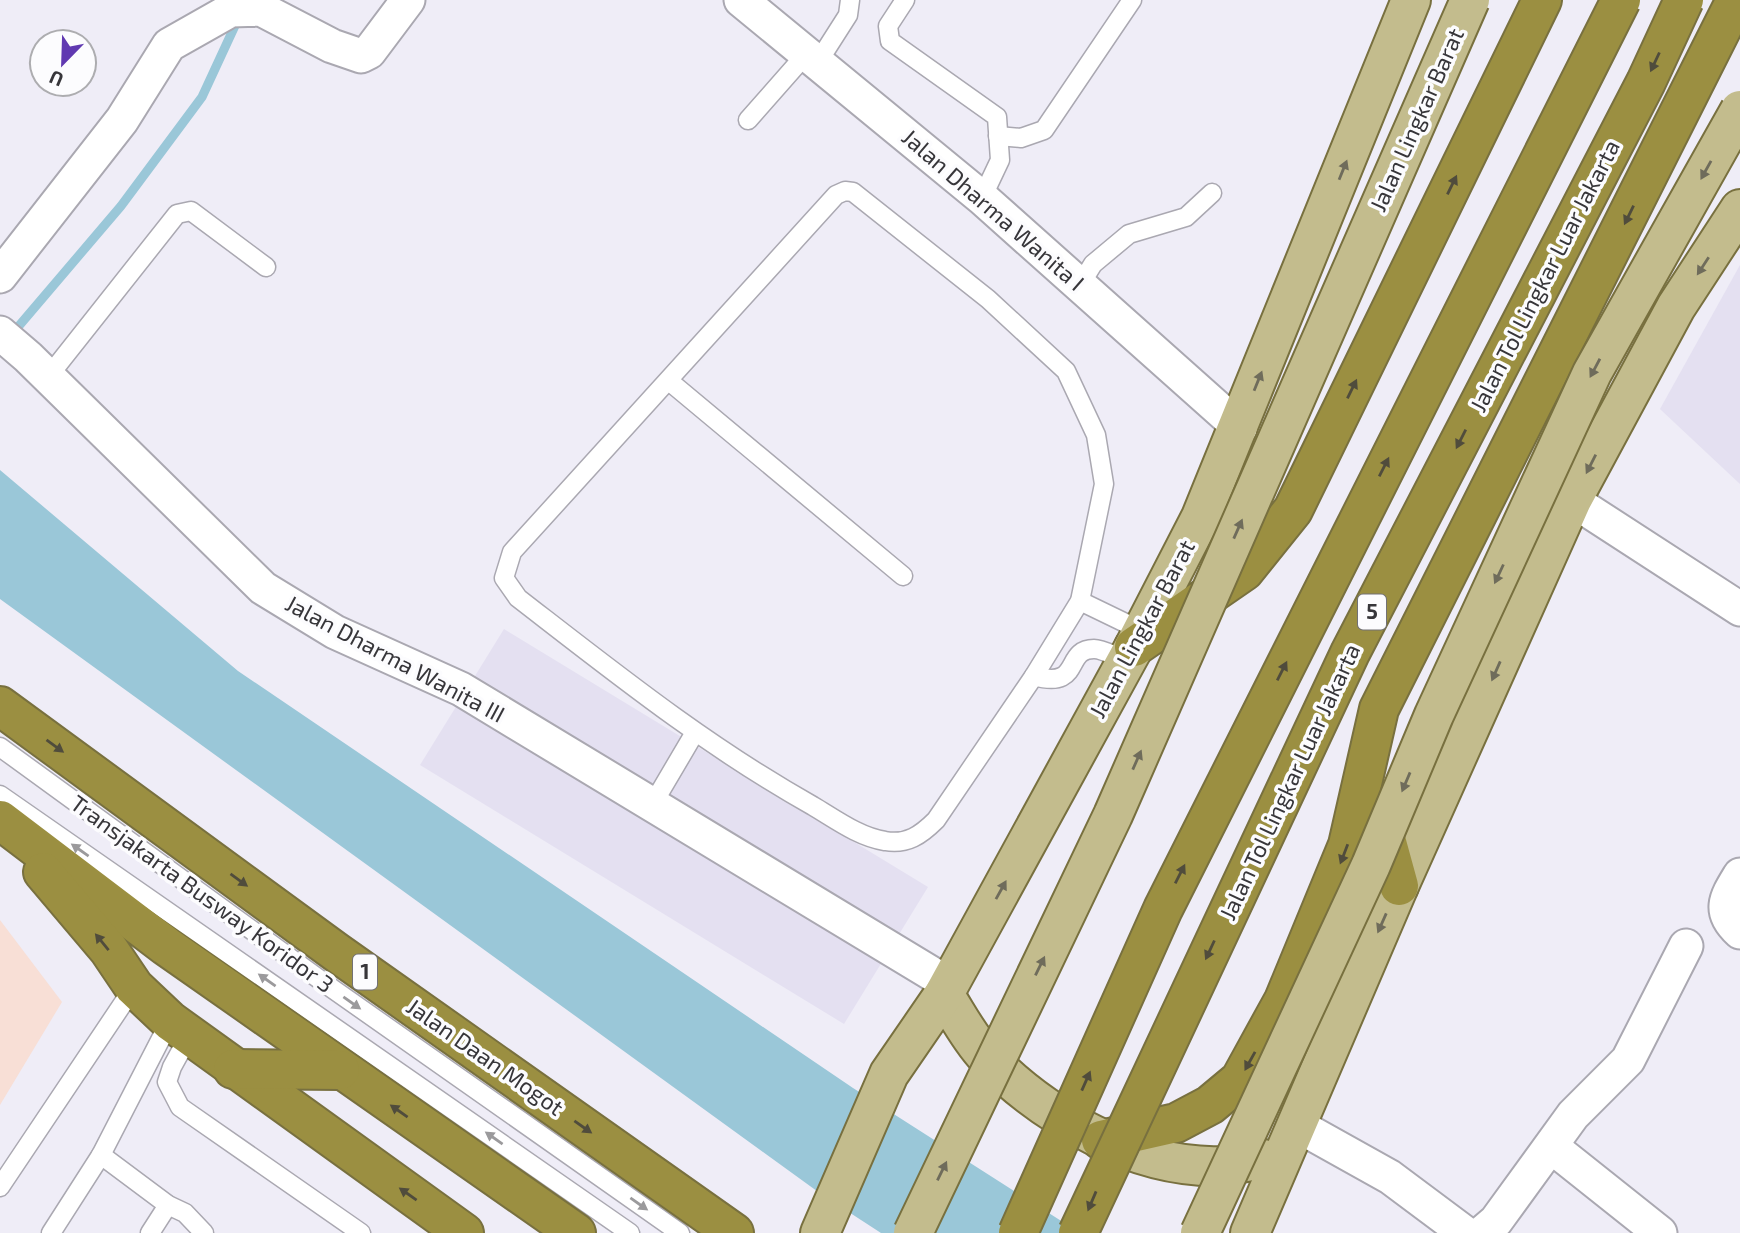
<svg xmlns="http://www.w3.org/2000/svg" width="1740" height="1233" font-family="'Exo 2',sans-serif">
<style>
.built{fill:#e4e0f1}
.industrial{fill:#f8dfd6}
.water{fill:#9ac7d8}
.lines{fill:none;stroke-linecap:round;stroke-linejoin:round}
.stream{stroke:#9ac7d8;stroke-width:9}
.lane-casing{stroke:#aaa8b1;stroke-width:21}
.street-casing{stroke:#aaa8b1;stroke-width:37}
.primary-casing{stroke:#78703f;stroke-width:42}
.highway-casing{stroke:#78703f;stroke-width:42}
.lane{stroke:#fff;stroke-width:18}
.street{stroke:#fff;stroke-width:33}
.primary{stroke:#c3bc8d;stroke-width:38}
.highway{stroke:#9b8f41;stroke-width:38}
.primary-bridge-casing{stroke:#78703f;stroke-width:42;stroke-linecap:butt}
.highway-bridge-casing{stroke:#78703f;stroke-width:42;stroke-linecap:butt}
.primary-bridge{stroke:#c3bc8d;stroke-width:38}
.highway-bridge{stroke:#9b8f41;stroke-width:38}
.oneway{fill:#504c3c}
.oneway2{fill:#6f6c5b}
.oneway3{fill:#9b9a9c}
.labels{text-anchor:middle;stroke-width:7;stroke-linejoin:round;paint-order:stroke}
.shield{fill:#fcfcfe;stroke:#727175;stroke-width:2}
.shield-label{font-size:21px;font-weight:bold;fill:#37363a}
.street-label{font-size:23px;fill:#37363a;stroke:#fcfcfe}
</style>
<rect width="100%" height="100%" fill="#efedf7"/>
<g class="built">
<path d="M1740,265V484L1660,409Z"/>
<path d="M504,629L928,887L844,1024L420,765Z"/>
</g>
<path class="industrial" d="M0,920L62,1002L0,1105Z"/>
<path class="water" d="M0,470L238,671L853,1088L1080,1233H881L821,1194L0,599Z"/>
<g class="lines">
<path class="stream" d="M12,334L121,206L202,97L239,17"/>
<g class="lane-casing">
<g id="lane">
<path d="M905,0L888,26L890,41L997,117L1000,160L982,198"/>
<path d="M818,62L848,15L850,0"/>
<path d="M748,120L807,53"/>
<path d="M998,136L1021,138L1044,130L1132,0"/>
<path d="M845,191L853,192L988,299L1066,371L1096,435L1104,484L1080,601L1034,676L936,820C921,835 907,845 885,841C859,837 835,819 813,806C706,746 615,673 518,598L504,578L512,552L836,195Z"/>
<path d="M1080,285L1093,264L1129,234L1186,217L1212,193"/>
<path d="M48,377L177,214L191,211L266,267"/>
<path d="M669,381L903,576"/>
<path d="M1080,601L1142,631"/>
<path d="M1034,676C1083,690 1063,649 1094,649C1103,649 1116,657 1126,660"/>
<path d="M0,747L330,987L680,1233"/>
<path d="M0,795L630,1233"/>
<path d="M651,807L694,734"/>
<path d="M189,1036L172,1067L167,1082L180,1107L361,1233"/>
<path d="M101,1155L168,1205L185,1213L204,1233"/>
<path d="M0,1187L134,987"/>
<path d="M51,1233L101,1155L170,1021"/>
<path d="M150,1233L168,1205"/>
</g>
</g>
<g class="street-casing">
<g id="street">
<path d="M741,0L982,198L1240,428"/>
<path d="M0,276L122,120L169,45L231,10L261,9L332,46L361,56L369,52L408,0"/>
<path d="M0,333L28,357L263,588L335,632L461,689L949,984"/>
<path d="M1572,500L1740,609"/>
<path d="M1740,875C1726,898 1717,911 1740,932"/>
<path d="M1295,1124L1390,1177L1465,1233"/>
<path d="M1552,1147L1660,1233"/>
<path d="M1482,1233L1496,1221L1573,1115L1628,1060L1686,946"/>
</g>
</g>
<g class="primary-casing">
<g id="primary">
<path d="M944,994C957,1014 969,1038 986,1056C1043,1116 1136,1169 1221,1166C1235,1165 1250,1161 1263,1159"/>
<path d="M820,1233L889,1074L944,994L1134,647L1201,517L1411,0"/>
<path d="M1250,1233L1399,886L1572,500L1676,307L1740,209"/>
</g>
</g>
<g class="highway-casing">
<g id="highway">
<path d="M1134,647L1244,571L1293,510L1542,0"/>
<path d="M0,706L336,952L734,1233"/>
<path d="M1379,813L1399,886"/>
<path d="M0,820L166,946L576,1233"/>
<path d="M43,872L109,950L134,987L170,1021L464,1233"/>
<path d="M233,1069L340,1070"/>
<path d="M1101,1140L1176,1123L1210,1105L1240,1080L1284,1000L1348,845L1379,709L1736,0"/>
</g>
</g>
<use href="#lane" class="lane"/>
<use href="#street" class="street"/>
<use href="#primary" class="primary"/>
<use href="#highway" class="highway"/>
<g class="primary-bridge-casing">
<g id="primary-bridge">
<path d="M913,1233L1113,815L1470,0"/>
<path d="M1200,1233L1371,865L1434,715L1592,373L1740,110"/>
</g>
</g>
<g class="highway-bridge-casing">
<g id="highway-bridge">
<path d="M1018,1233L1163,909L1621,0"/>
<path d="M1078,1233L1350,653L1646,82L1684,0"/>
</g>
</g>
<use href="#primary-bridge" class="primary-bridge"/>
<use href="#highway-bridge" class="highway-bridge"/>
</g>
<defs><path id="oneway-solid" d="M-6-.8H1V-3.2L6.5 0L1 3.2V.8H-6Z" transform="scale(1.75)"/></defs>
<g class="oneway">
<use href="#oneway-solid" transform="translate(1655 62) rotate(115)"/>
<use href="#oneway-solid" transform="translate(1452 185) rotate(-64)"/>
<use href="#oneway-solid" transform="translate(1629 215) rotate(116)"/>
<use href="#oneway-solid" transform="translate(1352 389) rotate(-64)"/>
<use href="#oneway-solid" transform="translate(1461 439) rotate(117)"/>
<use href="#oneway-solid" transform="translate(1384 467) rotate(-63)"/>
<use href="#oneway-solid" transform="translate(1282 671) rotate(-63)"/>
<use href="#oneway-solid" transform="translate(55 746) rotate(36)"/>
<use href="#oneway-solid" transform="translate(1344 854) rotate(111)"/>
<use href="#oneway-solid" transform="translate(1180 874) rotate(-63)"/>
<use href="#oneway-solid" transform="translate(239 880) rotate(36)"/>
<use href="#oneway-solid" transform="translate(102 942) rotate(-129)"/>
<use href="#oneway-solid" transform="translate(1210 950) rotate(115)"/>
<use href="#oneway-solid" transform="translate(1250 1061) rotate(119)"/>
<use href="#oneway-solid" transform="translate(1086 1081) rotate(-66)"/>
<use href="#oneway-solid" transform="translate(399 1111) rotate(-145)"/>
<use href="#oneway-solid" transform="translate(583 1127) rotate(35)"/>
<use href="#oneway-solid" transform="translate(408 1194) rotate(-145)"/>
<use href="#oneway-solid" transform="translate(1092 1201) rotate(113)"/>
</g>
<g class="oneway2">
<use href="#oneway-solid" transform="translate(1343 170) rotate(-68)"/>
<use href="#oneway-solid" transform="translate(1706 170) rotate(119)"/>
<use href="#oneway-solid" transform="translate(1703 266) rotate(123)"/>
<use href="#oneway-solid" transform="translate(1595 368) rotate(118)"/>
<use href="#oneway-solid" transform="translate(1258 381) rotate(-68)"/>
<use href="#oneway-solid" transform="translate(1591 464) rotate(117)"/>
<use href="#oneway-solid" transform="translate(1238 529) rotate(-66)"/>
<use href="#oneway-solid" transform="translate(1499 574) rotate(115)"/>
<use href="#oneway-solid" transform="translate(1496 671) rotate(114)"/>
<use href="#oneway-solid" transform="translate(1137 760) rotate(-66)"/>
<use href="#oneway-solid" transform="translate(1406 782) rotate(113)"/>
<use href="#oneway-solid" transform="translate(1001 890) rotate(-61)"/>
<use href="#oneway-solid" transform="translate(1382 923) rotate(114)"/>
<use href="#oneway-solid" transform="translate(1040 966) rotate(-64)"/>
<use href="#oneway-solid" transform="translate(942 1171) rotate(-64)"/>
</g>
<g class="oneway3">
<use href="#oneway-solid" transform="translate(80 850) rotate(-145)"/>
<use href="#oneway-solid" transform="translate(267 980) rotate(-145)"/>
<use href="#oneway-solid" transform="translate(352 1003) rotate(35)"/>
<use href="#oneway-solid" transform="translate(494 1138) rotate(-145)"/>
<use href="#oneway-solid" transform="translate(639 1204) rotate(35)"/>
</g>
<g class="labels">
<g class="shield">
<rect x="1358" y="594.5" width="28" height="35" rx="5"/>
<rect x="353" y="954.5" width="24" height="35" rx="5"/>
</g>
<g class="shield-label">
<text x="1372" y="619">5</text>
<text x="365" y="979">1</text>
</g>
<g class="street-label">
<text transform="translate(1417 120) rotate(-66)" y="8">Jalan Lingkar Barat</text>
<text transform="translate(993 210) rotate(41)" y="8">Jalan Dharma Wanita I</text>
<text transform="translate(1545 276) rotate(-63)" y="8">Jalan Tol Lingkar Luar Jakarta</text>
<text transform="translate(1142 629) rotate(-62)" y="8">Jalan Lingkar Barat</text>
<text transform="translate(395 659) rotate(28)" y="8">Jalan Dharma Wanita III</text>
<text transform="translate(1290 782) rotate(-65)" y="8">Jalan Tol Lingkar Luar Jakarta</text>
<text transform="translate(202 894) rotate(36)" y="8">Transjakarta Busway Koridor 3</text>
<text transform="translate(485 1057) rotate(35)" y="8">Jalan Daan Mogot</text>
</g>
</g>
<g transform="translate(63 63) rotate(203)"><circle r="33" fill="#fcfcfe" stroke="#adadb0" stroke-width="2"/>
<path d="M0-5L12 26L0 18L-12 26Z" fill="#6039b1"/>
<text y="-10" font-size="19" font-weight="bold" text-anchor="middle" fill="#37363a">U</text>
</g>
</svg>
